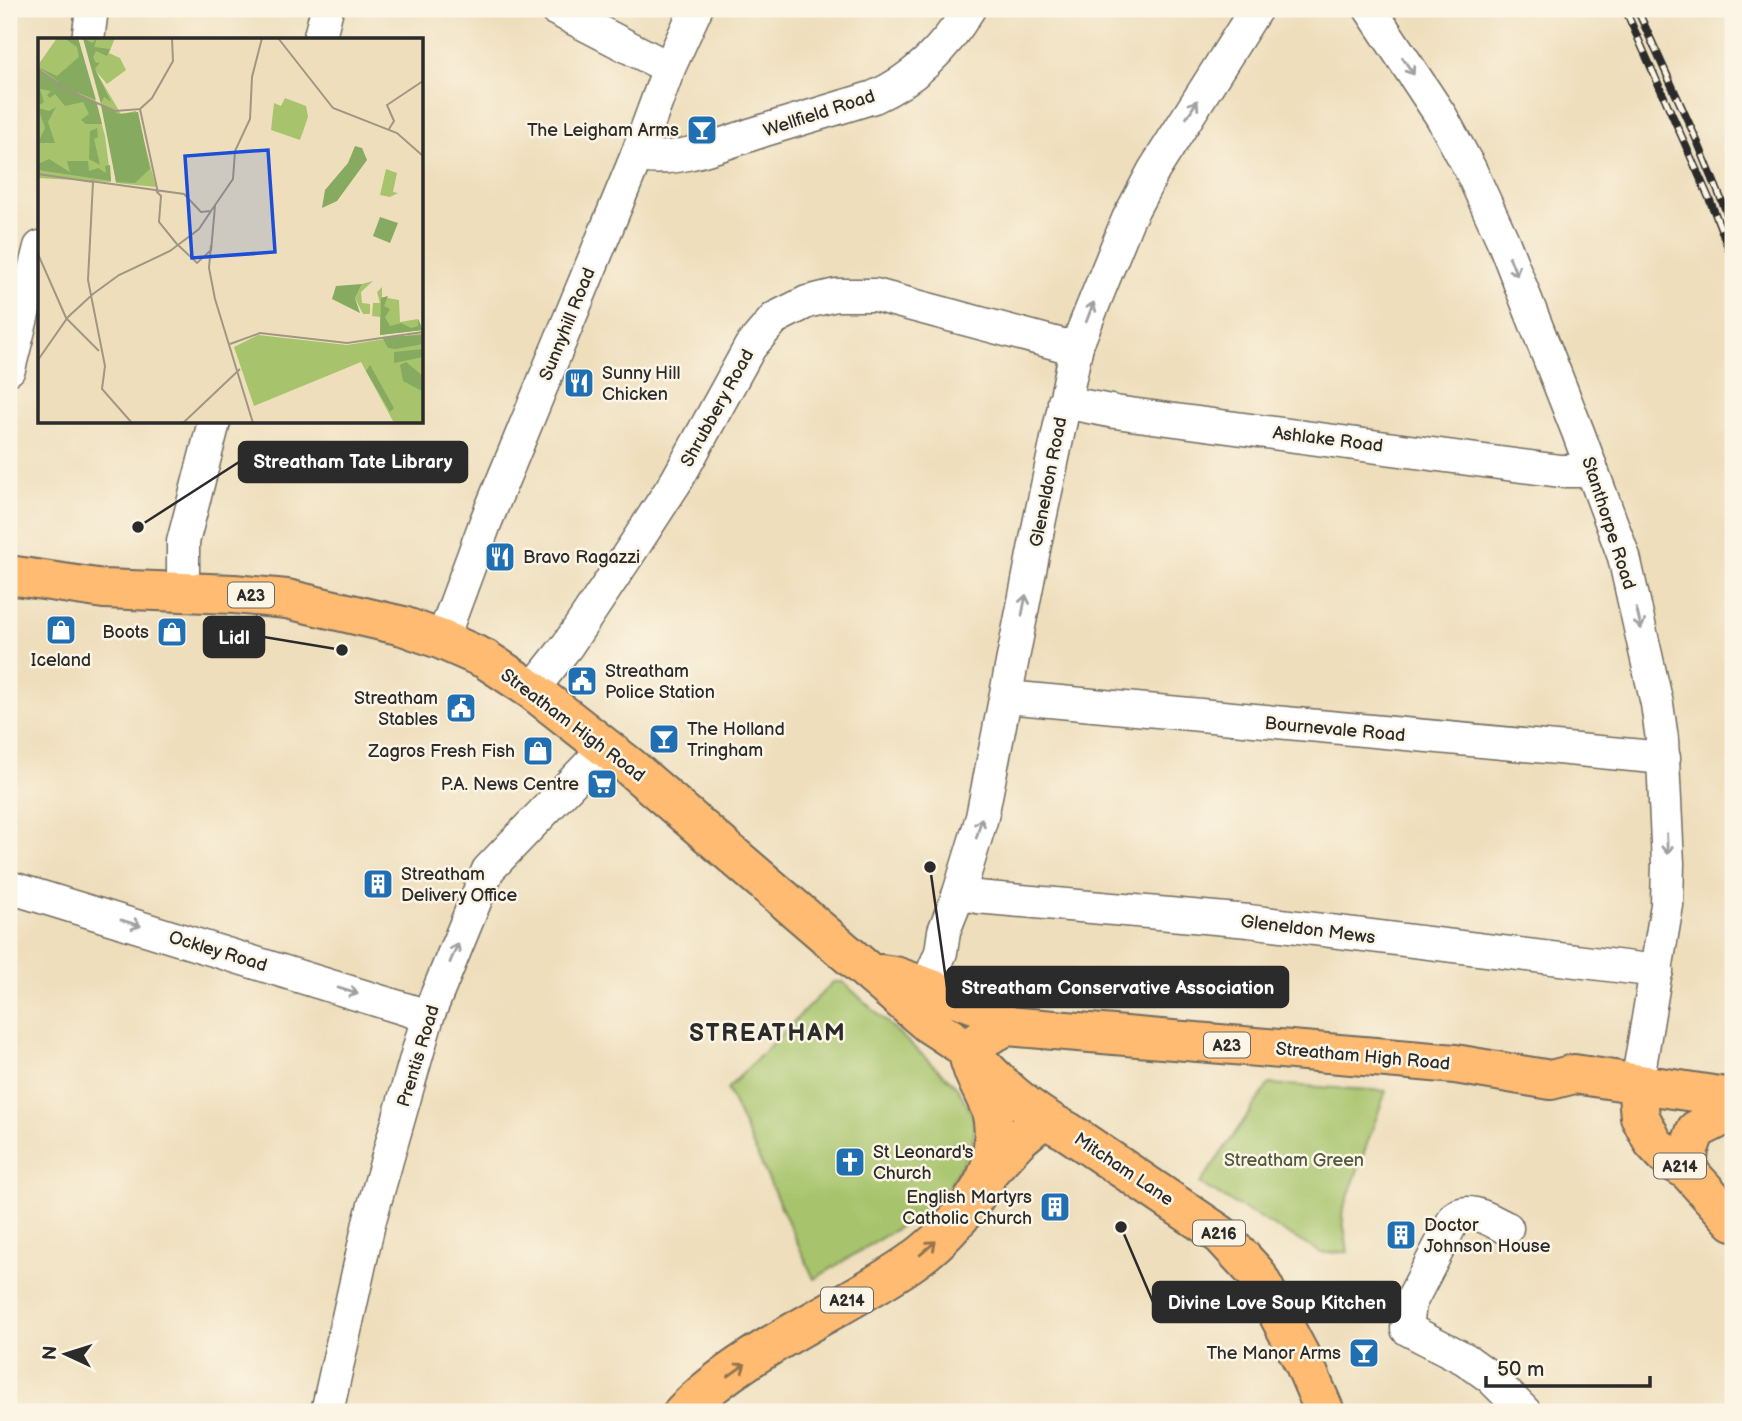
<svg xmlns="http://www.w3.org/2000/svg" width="1742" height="1421" font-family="'Balsamiq Sans',sans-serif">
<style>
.green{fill:#a7c46c;stroke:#69784c;stroke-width:2}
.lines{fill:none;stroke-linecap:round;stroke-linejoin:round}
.minor-casing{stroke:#6f6a5e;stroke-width:35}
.major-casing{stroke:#6f6a5e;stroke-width:42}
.highway-casing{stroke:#6f6a5e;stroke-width:42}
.minor{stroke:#fff;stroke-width:32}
.major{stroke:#febb71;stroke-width:38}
.highway{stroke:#febb71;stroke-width:38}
.rail-casing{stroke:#2b2b2b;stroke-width:8}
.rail{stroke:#fcf5e5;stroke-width:5;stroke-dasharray:16;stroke-linecap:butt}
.oneway{stroke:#a0a0a0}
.oneway2{stroke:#94734e}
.labels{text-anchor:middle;stroke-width:5;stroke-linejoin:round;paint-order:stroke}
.shield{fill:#fcf5e5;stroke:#6a6863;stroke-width:2}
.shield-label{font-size:16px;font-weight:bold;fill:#2b2b2b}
.street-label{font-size:18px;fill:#2b2b2b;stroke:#fcf5e5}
.poi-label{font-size:18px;fill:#2b2b2b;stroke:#fcf5e5;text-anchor:end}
.park-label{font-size:18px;fill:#50593e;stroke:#fcf5e5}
.district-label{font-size:24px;font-weight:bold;letter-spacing:2px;fill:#2b2b2b;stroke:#fcf5e5}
.inset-road{fill:none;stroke:#a09682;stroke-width:2}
.view{fill:#1d4ed8;fill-opacity:0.15;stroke:#1d4ed8;stroke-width:3.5}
.inset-edge{fill:none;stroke:#2b2b2b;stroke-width:3.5}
.leader{fill:none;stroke:#2b2b2b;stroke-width:2.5}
.callout-dot{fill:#2b2b2b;stroke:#fcf5e5;stroke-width:2.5}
.callout{fill:#2b2b2b;stroke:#2b2b2b;stroke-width:2.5}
.callout-label{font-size:19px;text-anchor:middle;font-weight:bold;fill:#fff}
</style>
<rect width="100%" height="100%" fill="#fcf5e5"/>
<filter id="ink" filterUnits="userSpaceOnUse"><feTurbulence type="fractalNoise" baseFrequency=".0143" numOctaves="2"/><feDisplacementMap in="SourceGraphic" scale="14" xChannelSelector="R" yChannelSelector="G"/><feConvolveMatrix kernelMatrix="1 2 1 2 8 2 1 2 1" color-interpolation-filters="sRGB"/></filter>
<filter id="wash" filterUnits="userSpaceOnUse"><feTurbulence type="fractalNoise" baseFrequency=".00686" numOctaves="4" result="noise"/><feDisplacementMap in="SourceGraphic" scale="28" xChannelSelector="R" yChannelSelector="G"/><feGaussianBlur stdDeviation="1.57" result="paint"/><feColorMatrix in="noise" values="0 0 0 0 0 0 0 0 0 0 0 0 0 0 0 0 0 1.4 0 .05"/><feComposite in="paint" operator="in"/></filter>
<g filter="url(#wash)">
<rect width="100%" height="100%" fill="#eedebc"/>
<g class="green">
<path d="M833,982H843L957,1087L973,1116L974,1134L971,1149L947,1189L927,1210L814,1279L727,1089Z"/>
<path d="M1269,1084L1386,1091L1342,1214L1348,1252L1321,1253L1200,1184Z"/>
</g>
</g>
<g filter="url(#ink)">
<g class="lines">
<g class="minor-casing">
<g id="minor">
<path d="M555,9L669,68"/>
<path d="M1370,9L1441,116L1470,169L1503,241L1578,432L1624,557L1657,704L1662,739L1668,863L1667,905L1637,1084"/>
<path d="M88,40L92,9"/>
<path d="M319,40L327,9"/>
<path d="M637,155C673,165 724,143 759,132C797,120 836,109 874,97C915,79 946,47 969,9"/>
<path d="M9,369L40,247"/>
<path d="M1064,402L1115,412L1560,471H1577L1591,467"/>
<path d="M183,591V542L214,422"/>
<path d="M442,640L486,521L637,155L669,68L696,9"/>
<path d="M532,690L567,646L634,546L677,480L750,347L775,318L807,302L836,295H875L1062,345H1077"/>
<path d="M1006,697L1664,758"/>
<path d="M9,887L428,1016"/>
<path d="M959,893L977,897L1249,921L1657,971"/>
<path d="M930,989L931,976L941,952L944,931L959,893L982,817L1040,519L1077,345L1128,219L1154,170L1256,9"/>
<path d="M1507,1228C1491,1221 1471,1206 1455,1217L1410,1303L1407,1329L1465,1359L1490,1377L1525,1412"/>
<path d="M327,1412L369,1223L428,1016L488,870L605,748"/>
</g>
</g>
<g class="major-casing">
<g id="major">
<path d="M967,1049C997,1082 1027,1111 1067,1131L1221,1235L1256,1273L1304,1363L1325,1412"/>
<path d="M991,1169L1019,1139L1043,1119"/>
</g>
</g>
<g class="highway-casing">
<g id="highway">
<path d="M9,575L104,589L234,594L287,599L403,626L442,640L485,659L532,690L629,766L929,1024L967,1049"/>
<path d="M881,974L895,976L989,1009L1007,1026"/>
<path d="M967,1049L981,1039L1007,1026L1387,1058L1455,1064L1551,1080L1574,1074L1733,1098"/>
<path d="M1637,1084L1640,1117L1653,1142L1670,1160L1687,1170L1733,1221"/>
<path d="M1687,1170L1689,1149L1696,1130L1716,1120"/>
<path d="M683,1412C743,1350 839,1312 910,1263C940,1243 989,1192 992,1156C994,1141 995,1122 990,1108C981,1086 972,1075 967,1049"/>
</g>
</g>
<use href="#minor" class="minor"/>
<use href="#major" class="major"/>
<use href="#highway" class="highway"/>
<g class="rail-casing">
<g id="rail">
<path d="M1625,9L1709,198L1733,260"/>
<path d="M1637,9L1698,143L1733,228"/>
</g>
</g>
<use href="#rail" class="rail"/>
</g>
<defs><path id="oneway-shaft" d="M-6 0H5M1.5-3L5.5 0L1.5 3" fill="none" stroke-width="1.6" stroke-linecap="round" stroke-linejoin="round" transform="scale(1.75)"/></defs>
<g class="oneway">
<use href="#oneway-shaft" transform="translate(1408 66) rotate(56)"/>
<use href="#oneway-shaft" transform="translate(1192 109) rotate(-58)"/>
<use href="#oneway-shaft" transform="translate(1513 266) rotate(68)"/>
<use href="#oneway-shaft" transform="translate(1090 312) rotate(-69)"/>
<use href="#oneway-shaft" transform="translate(1024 605) rotate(-79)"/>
<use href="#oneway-shaft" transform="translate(1639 619) rotate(77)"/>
<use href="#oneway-shaft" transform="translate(979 828) rotate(-75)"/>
<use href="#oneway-shaft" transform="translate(1667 844) rotate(88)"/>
<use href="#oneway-shaft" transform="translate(131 923) rotate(17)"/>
<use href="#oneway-shaft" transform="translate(454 953) rotate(-67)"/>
<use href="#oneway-shaft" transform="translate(348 991) rotate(17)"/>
</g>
<g class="oneway2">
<use href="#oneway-shaft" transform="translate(928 1248) rotate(-41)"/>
<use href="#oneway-shaft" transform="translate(737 1370) rotate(-36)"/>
</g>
</g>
<defs>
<g id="bar-square" transform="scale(1.575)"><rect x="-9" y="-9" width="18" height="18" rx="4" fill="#1f6fb2" stroke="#fcf5e5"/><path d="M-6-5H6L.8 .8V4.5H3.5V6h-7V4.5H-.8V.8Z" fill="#fff"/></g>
<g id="restaurant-square" transform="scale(1.575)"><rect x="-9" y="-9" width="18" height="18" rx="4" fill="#1f6fb2" stroke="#fcf5e5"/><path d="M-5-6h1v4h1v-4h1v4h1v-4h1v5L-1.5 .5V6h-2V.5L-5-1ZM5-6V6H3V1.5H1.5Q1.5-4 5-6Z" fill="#fff"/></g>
<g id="shop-square" transform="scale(1.575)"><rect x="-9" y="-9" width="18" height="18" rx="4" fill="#1f6fb2" stroke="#fcf5e5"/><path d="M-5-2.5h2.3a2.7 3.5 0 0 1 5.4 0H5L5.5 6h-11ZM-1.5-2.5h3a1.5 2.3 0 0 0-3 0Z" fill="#fff"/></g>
<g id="civic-square" transform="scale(1.575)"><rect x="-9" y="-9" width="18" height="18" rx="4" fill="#1f6fb2" stroke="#fcf5e5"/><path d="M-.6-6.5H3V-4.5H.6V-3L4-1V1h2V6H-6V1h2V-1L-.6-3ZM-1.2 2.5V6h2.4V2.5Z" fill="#fff"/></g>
<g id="supermarket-square" transform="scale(1.575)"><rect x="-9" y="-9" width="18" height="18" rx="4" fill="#1f6fb2" stroke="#fcf5e5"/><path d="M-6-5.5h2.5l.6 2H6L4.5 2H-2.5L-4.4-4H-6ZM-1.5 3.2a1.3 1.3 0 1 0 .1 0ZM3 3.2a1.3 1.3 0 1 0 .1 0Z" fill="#fff"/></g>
<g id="building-square" transform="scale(1.575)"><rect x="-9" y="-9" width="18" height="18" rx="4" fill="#1f6fb2" stroke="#fcf5e5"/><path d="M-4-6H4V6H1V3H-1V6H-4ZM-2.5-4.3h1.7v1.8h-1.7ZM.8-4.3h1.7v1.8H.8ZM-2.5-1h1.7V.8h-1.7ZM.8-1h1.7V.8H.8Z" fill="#fff"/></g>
<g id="church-square" transform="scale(1.575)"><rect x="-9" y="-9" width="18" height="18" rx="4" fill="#1f6fb2" stroke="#fcf5e5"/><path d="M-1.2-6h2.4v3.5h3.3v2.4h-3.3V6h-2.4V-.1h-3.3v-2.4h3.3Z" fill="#fff"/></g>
</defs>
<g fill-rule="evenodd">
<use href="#bar-square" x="702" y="130"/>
<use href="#restaurant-square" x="579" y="383"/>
<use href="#restaurant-square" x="500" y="557"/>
<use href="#shop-square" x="61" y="630"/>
<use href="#shop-square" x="172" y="632"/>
<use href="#civic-square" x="582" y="681"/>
<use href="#civic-square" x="461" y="708"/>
<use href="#bar-square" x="664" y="739"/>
<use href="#shop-square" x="538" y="751"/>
<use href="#supermarket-square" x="602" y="784"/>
<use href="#building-square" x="378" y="884"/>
<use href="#church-square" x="850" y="1162"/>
<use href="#building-square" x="1055" y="1207"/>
<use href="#building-square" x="1401" y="1235"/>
<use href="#bar-square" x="1364" y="1353"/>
</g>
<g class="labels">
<g class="shield">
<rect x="228" y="582.5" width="46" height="25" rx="5"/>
<rect x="1204" y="1032.5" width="46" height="25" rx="5"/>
<rect x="1654" y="1153.5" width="52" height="25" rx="5"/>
<rect x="1193" y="1220.5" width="52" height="25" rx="5"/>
<rect x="821" y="1287.5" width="52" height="25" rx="5"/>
</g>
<g class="shield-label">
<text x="251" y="601">A23</text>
<text x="1227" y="1051">A23</text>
<text x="1680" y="1172">A214</text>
<text x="1219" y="1239">A216</text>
<text x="847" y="1306">A214</text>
</g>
<g class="street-label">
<text transform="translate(819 113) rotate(-18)" y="6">Wellfield Road</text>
<text transform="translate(567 324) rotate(-68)" y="6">Sunnyhill Road</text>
<text transform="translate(717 408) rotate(-61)" y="6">Shrubbery Road</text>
<text transform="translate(1328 439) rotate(7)" y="6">Ashlake Road</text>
<text transform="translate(1048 482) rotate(-79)" y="6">Gleneldon Road</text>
<text transform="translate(1609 523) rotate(72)" y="6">Stanthorpe Road</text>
<text transform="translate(573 725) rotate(37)" y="6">Streatham High Road</text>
<text transform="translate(1335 729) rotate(5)" y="6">Bournevale Road</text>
<text transform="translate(1308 929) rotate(7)" y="6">Gleneldon Mews</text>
<text transform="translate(218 951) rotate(17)" y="6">Ockley Road</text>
<text transform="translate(418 1056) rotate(-73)" y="6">Prentis Road</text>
<text transform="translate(1363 1056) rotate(5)" y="6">Streatham High Road</text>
<text transform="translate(1124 1169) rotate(34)" y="6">Mitcham Lane</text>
</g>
<g class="poi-label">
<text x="679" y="136">The Leigham Arms</text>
<text x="602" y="379" text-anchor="start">Sunny Hill<tspan x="602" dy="21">Chicken</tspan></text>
<text x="523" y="563" text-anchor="start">Bravo Ragazzi</text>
<text x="149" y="638">Boots</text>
<text x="61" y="666" text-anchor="middle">Iceland</text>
<text x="605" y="677" text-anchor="start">Streatham<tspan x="605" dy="21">Police Station</tspan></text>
<text x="438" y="704">Streatham<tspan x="438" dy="21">Stables</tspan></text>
<text x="687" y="735" text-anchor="start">The Holland<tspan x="687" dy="21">Tringham</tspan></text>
<text x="515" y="757">Zagros Fresh Fish</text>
<text x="579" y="790">P.A. News Centre</text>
<text x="401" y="880" text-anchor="start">Streatham<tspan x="401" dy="21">Delivery Office</tspan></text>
<text x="873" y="1158" text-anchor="start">St Leonard's<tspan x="873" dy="21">Church</tspan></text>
<text x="1032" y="1203">English Martyrs<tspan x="1032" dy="21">Catholic Church</tspan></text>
<text x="1424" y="1231" text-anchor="start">Doctor<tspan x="1424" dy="21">Johnson House</tspan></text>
<text x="1341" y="1359">The Manor Arms</text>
</g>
<g class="park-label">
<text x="1294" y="1166">Streatham Green</text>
</g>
<g class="district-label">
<text x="768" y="1041">STREATHAM</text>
</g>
</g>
<g transform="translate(38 38)">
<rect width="385" height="385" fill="#eedebc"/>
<path d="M19,0H40L67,98L73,144L0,140V27ZM45,0H77L71,15L82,20L88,32L69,46L57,32L83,76L98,73L118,149L78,145L70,93ZM247,60L268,68L270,79L262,102L233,92L236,65L243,68ZM348,131L359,135L355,154L360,155L352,159L342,157ZM335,243L323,254L324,265L332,266V276H325L317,260L324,246ZM344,249V259L361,262L362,284L380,281L384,292L342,297V279L334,278L335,265H342L339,254ZM385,295V385H356L323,324L216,368L196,309L220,297L309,307Z" fill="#a7c46c"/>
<path d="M26,0H40L58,62L31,51L0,29L19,38L41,19L39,9ZM45,0L54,5L59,0L56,9L72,11L69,18L58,13L55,19L58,25L62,24L57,31L73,64L66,59L63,65ZM0,32L59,66L64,86H48L43,82L51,76L45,64L27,68L17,56L12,60L9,57L13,53L2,51L6,64L0,68ZM63,67L81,76L100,74L112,131L97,145L78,144ZM18,69L10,84L17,105H0L7,90L0,70L11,73ZM59,90L60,99L56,101L62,127L51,121L52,93ZM317,108L324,110L329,122L299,163L284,170L287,152L310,125ZM11,121L32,134L29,123H50L51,133L60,130L68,135L67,128L72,127L73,143L0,132V126ZM342,179L360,185L352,205L335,198ZM324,246L317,260L322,275L294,261L298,248ZM350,258L346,268L352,271L347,279L352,288L363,285L373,290L380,288V281L385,292L342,297L343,260ZM385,297V306L358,311L350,310L344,299ZM385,311V319L356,325V314ZM368,324L385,338L384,353L365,343L362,327ZM332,327L356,370L352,374L328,333Z" fill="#85aa60"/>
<path class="inset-road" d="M240,0L295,70L359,95L385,118M0,31L29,52L77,73L102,71L120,155M102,71L114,60L135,23L134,0M351,91L356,83L349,67L385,43M0,136L55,144M52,143L146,156L163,174L173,173M55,144L50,242L67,328L64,351L94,385M118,153L123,158L121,184L138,205L159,225L172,213M173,173L195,141L197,113L212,81L214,39L224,0M173,207L171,230L177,261L215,385M173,213L177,168M0,216L29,282M29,281L61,313M192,306L222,295L309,305L385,294M0,322L30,279L55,256L81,237L132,213L161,191L173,173M145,385L202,331"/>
<path class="view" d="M230,112L237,214L154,220L147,118Z"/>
<rect width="385" height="385" class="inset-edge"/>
</g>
<path class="leader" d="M138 527L239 462M342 650L264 637M930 867L947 987M1121 1227L1153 1302"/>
<g class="callout-dot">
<circle cx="138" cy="527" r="7"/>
<circle cx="342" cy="650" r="7"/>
<circle cx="930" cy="867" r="7"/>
<circle cx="1121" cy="1227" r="7"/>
</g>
<g class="callout">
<rect x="239" y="442" width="228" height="40" rx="7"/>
<rect x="204" y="617" width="60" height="40" rx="7"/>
<rect x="947" y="967" width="341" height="40" rx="7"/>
<rect x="1153" y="1282" width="247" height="40" rx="7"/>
</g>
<g class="callout-label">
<text x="353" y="468">Streatham Tate Library</text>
<text x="234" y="644">Lidl</text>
<text x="1118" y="994">Streatham Conservative Association</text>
<text x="1277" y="1309">Divine Love Soup Kitchen</text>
</g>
<rect width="1742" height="1421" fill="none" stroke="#fcf5e5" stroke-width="35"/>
<g transform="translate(66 1354) rotate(274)" stroke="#fcf5e5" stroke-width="5" paint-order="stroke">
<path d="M0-5L12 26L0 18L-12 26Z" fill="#2b2b2b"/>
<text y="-10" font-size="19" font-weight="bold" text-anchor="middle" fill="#2b2b2b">N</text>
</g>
<path d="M1486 1376v10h164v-10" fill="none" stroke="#2b2b2b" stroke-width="3.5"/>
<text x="1497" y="1376" font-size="21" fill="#2b2b2b" stroke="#fcf5e5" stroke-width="5" paint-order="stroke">50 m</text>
</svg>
